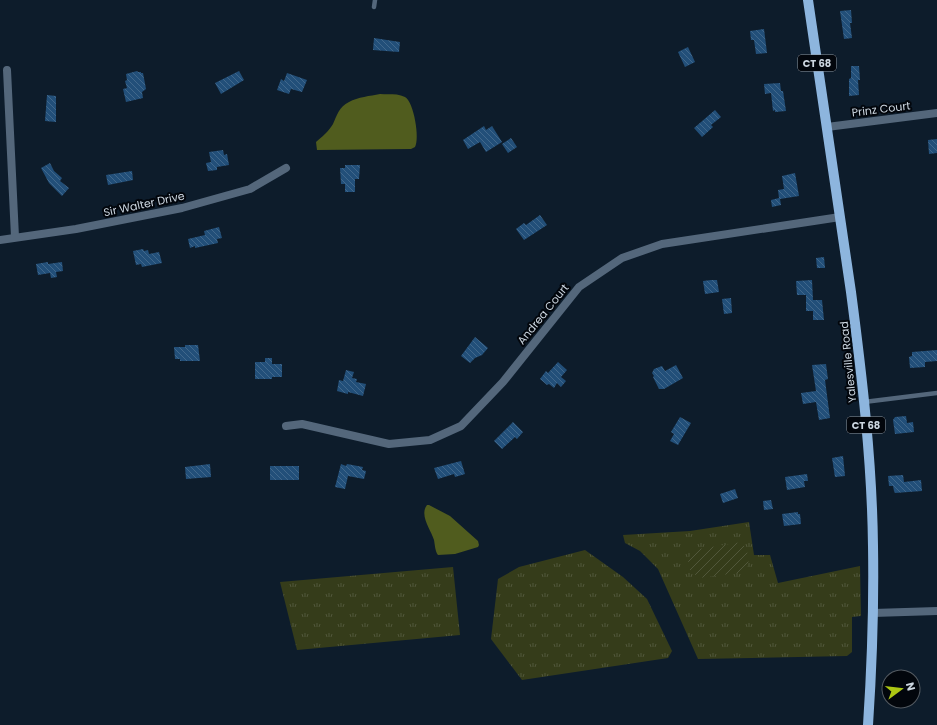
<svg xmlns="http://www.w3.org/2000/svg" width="937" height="725" font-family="Poppins,sans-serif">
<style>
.grass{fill:url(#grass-tufts)}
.garden{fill:url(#garden-furrows)}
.water{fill:#505c1e}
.building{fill:url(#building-back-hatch)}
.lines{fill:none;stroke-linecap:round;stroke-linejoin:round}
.lane{stroke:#54677b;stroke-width:4.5}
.street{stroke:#54677b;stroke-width:8}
.primary{stroke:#8db5de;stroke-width:10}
.labels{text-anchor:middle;stroke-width:4;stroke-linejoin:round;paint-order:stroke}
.shield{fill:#02060c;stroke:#9098a1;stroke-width:1}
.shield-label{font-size:10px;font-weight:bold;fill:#cdd7e1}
.street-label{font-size:11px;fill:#cdd7e1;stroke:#02060c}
</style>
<defs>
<pattern id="grass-tufts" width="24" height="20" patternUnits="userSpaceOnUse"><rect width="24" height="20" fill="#353c1a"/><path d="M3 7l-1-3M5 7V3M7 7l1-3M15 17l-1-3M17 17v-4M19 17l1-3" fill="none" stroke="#51573b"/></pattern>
<pattern id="garden-furrows" width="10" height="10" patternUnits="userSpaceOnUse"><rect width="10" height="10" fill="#353c1a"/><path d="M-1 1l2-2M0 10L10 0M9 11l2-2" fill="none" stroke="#51573b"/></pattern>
<pattern id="building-back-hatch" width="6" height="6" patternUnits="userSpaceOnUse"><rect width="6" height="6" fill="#224f79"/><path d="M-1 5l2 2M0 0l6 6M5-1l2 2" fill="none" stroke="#41688c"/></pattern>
</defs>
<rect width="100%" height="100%" fill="#0d1c2b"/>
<g class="grass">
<path d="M749,522L754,555H770L778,583L860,566L861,616L852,617V652L847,656L698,659L658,569L640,551L625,543L623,535L690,531Z"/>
<path d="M585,550L623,577L647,599L672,651L668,658L522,680L491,639L498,579L519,567Z"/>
<path d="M453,567L460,635L297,650L280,582Z"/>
</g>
<path class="garden" d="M742,542C749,553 751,561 745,572L699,578L690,570L688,560L693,550Z"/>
<g class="water">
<path d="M380,94C388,95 397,93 405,97C414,102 420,139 415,147L411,149L317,150L316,142C322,137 329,131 333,124C337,115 339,107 349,102C358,97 370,96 380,94Z"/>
<path d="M427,505H429L450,516L478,541L479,545L478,547L455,554L438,555C435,551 435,545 434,540C431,530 419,515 427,505Z"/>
</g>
<g class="building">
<path d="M851,10L852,23H850L852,38L844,39L840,11Z"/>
<path d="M764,29L767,53L756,54L754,40H751L750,31Z"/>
<path d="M374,38L400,42L399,52L373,50Z"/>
<path d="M688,47L695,62L685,67L678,52Z"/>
<path d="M851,66H859L860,80H858L859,95L849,96V79L851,78Z"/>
<path d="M137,71L138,72H141V73H143L146,89L142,92L143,98L126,102L123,89L127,88L125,81L127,80L126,74Z"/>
<path d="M239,71L244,80L221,94L215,83Z"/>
<path d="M287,73L307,80L302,92L291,89L289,94L277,90L281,79L284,81Z"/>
<path d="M780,83L781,91H783L786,111L775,112V110L773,111L771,93L765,94L764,84Z"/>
<path d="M47,95L56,96V122L45,121Z"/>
<path d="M715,110L721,117L711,125L713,127L702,137L694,128Z"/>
<path d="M484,126L486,130L492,126L502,142L486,152L480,142L468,149L463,140Z"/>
<path d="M511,138L517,147L508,153L502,144Z"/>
<path d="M937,139V153L929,154L928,140Z"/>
<path d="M223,150L224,155L227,154L229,165L217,167V170L208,171L206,163L211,162L209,152Z"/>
<path d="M50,163L54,171L62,178L60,181L69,188L62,196L49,183L41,168Z"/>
<path d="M345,165H360L359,179H355V192H345V184H341L340,168H345Z"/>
<path d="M132,171L133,180L108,185L106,175Z"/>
<path d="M795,173L799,196L780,199L781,205L772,207L771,200L779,198L778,190L784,189L782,176Z"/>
<path d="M540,215L547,225L524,240L516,229L524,223L526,225Z"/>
<path d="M219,227L222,238L217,239L218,243L195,248V246L190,248L188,239L205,235L204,231Z"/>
<path d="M143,249L144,251L148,250L149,254L159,252L162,263L142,267L141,264L136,265L133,251Z"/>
<path d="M824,257L825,268H817L816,258Z"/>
<path d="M48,262V264L62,262L63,271L56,272L57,277L51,278L50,273L38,275L36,264Z"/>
<path d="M711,280H717L719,292L705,294L703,281Z"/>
<path d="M812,280L813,300H822L824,320H813V311H806V295H797L796,281Z"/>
<path d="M731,298L732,313L724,314L722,299Z"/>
<path d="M475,337L488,348L482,355L475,358L470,363L461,356Z"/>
<path d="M185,345H198L200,361H180V359H175L174,347H185Z"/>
<path d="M937,350V361L925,362V367L910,368L909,357L912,356V352Z"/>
<path d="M265,358H272V364H282V377H272V379H255V362H265Z"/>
<path d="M558,362L567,370L561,377L566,381L561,387L557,383L554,388L549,384L547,385L540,379L546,371L548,373Z"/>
<path d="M826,364L828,379L825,380L830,418L819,420L816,402L803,404L801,393L816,391L812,365Z"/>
<path d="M676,365L683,378L664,389H659L653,377L654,376L652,373L654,369L662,366L665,371Z"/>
<path d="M346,370L354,372L352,378L357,379L356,382L366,384L363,396L348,392V394L337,391L339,380L343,381Z"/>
<path d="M906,416L907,423L913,422L914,432L895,434L893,420L895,417Z"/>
<path d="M680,417L691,423L678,445L670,441L674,434L671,432Z"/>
<path d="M513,422L523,432L517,439L515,437L502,449L494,441Z"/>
<path d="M843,456L845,476L835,477L832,458Z"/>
<path d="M461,461L465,474L455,477L454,474L438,479L434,468Z"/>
<path d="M210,464L211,477L186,479L185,467Z"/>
<path d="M341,464L346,466L347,464L363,467L362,470L366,471L364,479L348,476L345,489L335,487Z"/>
<rect x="270" y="466" width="29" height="14"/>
<path d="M807,474L808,481H804L805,487L787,490L785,477Z"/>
<path d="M903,475L904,482L921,480L922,491L895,493L894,491L893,486H889L888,476Z"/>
<path d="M735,489L738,498L723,503L720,494Z"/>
<path d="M771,500L773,509L764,510L763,501Z"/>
<path d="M798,512V514H800L801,524L784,526L782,514Z"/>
</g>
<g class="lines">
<g class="lane">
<path d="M374,7L375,0"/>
<path d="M864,402L937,393"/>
</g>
<g class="street">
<path d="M7,70L15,237"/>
<path d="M827,127L937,113"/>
<path d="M0,240L76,229L182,208L250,189L286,168"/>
<path d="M286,426L302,424L389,444L430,440L461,426L503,382L579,287L622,258L662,244L840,217"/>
<path d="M873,613L937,611"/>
</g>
<path class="primary" d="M808,0L851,292C862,376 872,461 873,546C874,606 872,665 868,725"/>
</g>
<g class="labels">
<g class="shield">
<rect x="798" y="55" width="38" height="16" rx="3"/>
<rect x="847" y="417" width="38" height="16" rx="3"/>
</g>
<g class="shield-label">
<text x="817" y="67">CT 68</text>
<text x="866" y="429">CT 68</text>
</g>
<g class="street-label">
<text transform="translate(881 109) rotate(-7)" y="4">Prinz Court</text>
<text transform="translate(144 204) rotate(-12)" y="4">Sir Walter Drive</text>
<text transform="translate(543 314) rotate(-51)" y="4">Andrea Court</text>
<text transform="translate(848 362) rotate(-96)" y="4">Yalesville Road</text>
</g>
</g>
<g transform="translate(901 689) rotate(75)"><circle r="19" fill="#02060c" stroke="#535a61"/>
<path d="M0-3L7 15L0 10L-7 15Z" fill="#acc613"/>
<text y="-6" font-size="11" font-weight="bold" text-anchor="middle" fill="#cdd7e1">N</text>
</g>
</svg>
